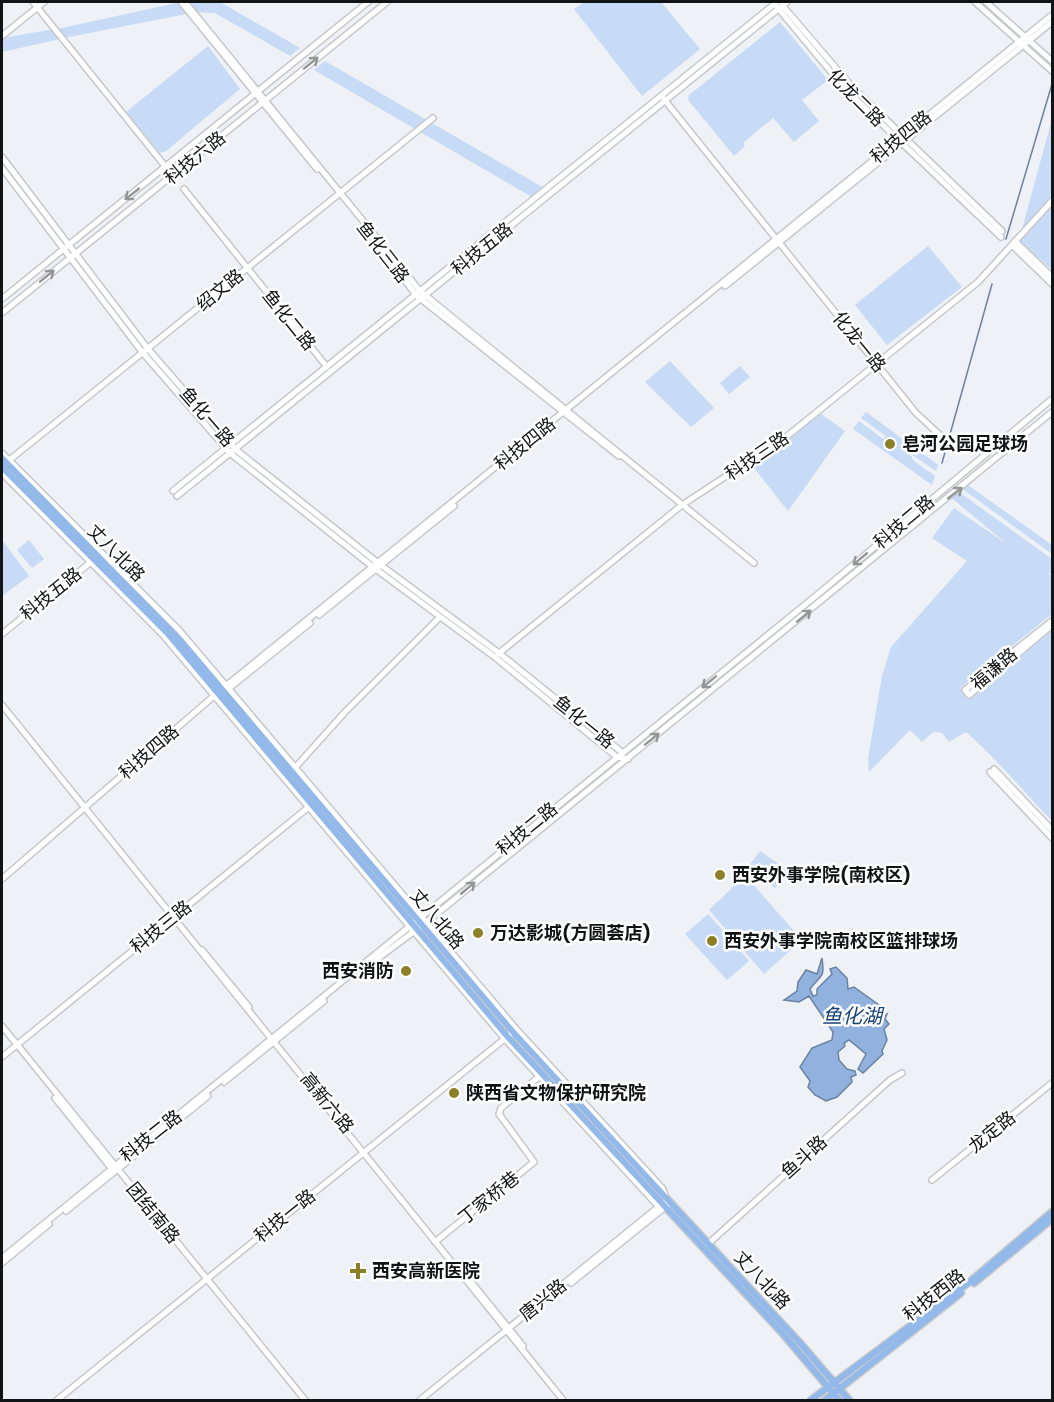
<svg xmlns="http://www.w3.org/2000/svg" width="1054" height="1402" font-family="Poppins,'Noto Sans SC',sans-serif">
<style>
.green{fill:#c7dbf6}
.water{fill:#91b2de;stroke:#6b82a1;stroke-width:1.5}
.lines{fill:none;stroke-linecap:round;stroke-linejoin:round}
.stream{stroke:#6b82a1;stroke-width:1.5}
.secondary-casing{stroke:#c5c7cb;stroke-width:8}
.primary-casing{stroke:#cbcbcb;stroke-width:9}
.secondary{stroke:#fff;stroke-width:5}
.primary{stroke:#93b9eb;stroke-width:6}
.oneway{stroke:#949595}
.poi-dot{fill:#8b8027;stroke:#fff;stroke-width:2}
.labels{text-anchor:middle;stroke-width:5;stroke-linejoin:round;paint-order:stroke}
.street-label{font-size:18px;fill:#121314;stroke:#fff}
.poi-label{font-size:18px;font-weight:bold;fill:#121314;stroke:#fff;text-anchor:start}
.water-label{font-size:20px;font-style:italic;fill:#164177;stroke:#fff}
</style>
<rect width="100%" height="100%" fill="#eef1f5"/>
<g class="green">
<path d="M181,2L192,13L64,38L57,29Z"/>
<path d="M187,2H220L300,48L290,56L215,13L195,12Z"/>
<path d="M584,2H661L700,49L642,96L574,9Z"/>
<path d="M780,22L828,80L802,100L819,121L794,142L773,118L743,143L745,146L734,156L689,101L688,96Z"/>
<path d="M54,29L60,39L2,52L3,38Z"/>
<path d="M208,46L240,89L166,151L160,153L126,112Z"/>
<path d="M325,61L544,188L532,197L314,70Z"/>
<path d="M1052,119V270L1019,240Z"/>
<path d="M928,246L962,287L887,345L855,305Z"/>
<path d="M670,361L714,408L691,427L645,382Z"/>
<path d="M740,366L750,377L729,394L720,383Z"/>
<path d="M866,412L938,465L936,471L908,452L915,462L935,476L932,485L853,429L859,421L883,439L886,436L861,418Z"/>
<path d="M821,414L845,431L788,511L751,464Z"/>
<path d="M965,483L1052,545V554L960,487Z"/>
<path d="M956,490L1052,559V575L1046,571L1052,577V614L960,688L968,699L1052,630V821C1024,792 997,759 966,732L949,742L942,733L933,732L922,742L910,730L869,772L868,759L882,676L891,647L967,561L932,538L954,508L1007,544L949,496Z"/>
<path d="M2,540L29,576L2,596Z"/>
<path d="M29,540L44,559L32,568L17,550Z"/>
<path d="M760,851L789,871L775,888L748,867Z"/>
<path d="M752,883L802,940L764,974L709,910L735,885Z"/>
<path d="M708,914L739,948L737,950L739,949L749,961L727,980L685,934Z"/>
</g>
<path class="water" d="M822,958C825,979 821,974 810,989L813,996L817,995V989L832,974L830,969L836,967L847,978L848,989L854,987L883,1008L879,1013L882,1017L887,1014L885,1019L889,1024L884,1029L887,1040L882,1051L883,1054L863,1073L858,1069L866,1054L849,1040L844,1043L845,1046L838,1052L839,1060L847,1069L855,1071L856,1075L851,1077L852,1082L837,1097L826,1101L815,1095L808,1087L810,1081L800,1067L812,1048L832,1040L833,1032L809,996L799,1002L784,1000L797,991L798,982L806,970L817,974Z"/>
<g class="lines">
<g class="stream">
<path d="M1006,239L1052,84"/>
<path d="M942,463L992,284"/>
</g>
<g class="secondary-casing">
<g id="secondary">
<path d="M33,2L173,176"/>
<path d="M181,2L317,169"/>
<path d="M185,2L420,291L754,563"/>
<path d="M975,2L1052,71"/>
<path d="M986,2L1052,61"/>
<path d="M782,5L853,88L1002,231"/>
<path d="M777,7L846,90L1001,237"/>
<path d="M2,36L44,2"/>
<path d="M663,98L916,413L942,437"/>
<path d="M2,157L148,349L235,449L378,563L499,653L623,753"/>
<path d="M2,168L143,353L230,453L373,567L496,658L617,757L628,759"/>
<path d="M184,189L327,367"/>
<path d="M372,237L416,295L619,456"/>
<path d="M1015,241L1052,277"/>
<path d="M1012,245L1052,284"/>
<path d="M725,286L1052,22"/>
<path d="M2,299L368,2"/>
<path d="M2,313L387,2"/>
<path d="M2,453L179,630L517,1030L663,1189L667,1200L420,1400"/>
<path d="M7,462L433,118"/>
<path d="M2,473L162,634L504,1038L659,1207"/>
<path d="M173,491L777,2"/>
<path d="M177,496L787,2"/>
<path d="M319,615L454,506"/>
<path d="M1052,621L965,690L969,695L1052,625"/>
<path d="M2,634L91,562"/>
<path d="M498,654L682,505L786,437L978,282L1052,201"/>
<path d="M222,694L310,623"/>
<path d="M2,705L563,1400"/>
<path d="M994,769L1052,830"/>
<path d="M293,770L346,711L440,617"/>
<path d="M990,772L1052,838"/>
<path d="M2,879L222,689L1052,15"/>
<path d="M202,950L249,1007"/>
<path d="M369,965L428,921L1052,412"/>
<path d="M2,1026L305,1400"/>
<path d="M2,1057L310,806"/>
<path d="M224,1082L324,1001"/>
<path d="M55,1098L111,1168"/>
<path d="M932,1180L1052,1083"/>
<path d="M66,1211L208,1096"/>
<path d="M435,1242L534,1162L499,1114L501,1108L540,1076"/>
<path d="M708,1244L890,1080L902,1073"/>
<path d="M2,1258L817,595L1052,399"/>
<path d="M2,1263L49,1224"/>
<path d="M468,1278L523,1346"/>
<path d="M571,1283L670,1203"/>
<path d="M57,1400L513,1032"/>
</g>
</g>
<g class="primary-casing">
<g id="primary">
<path d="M2,458L180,640L513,1032L800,1343L849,1400"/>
<path d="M2,467L168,634L507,1036L784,1335L839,1400"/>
<path d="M974,1283L1052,1219"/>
<path d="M811,1400L972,1280L1052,1212"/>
<path d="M825,1400L961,1293"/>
</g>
</g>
<use href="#secondary" class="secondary"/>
<use href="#primary" class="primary"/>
</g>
<defs><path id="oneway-shaft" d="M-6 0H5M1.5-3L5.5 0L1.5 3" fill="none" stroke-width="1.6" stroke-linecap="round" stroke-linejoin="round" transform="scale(1.5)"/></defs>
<g class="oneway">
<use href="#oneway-shaft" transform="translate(311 63) rotate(-39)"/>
<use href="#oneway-shaft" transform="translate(132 194) rotate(142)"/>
<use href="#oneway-shaft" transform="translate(47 276) rotate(-39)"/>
<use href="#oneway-shaft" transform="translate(955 493) rotate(-38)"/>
<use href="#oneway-shaft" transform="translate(860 559) rotate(140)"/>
<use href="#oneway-shaft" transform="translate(804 616) rotate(-39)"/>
<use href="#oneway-shaft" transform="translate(709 682) rotate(141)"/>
<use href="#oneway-shaft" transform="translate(652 739) rotate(-39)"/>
<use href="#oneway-shaft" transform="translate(468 888) rotate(-40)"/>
</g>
<g class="poi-dot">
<circle cx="890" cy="444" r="6"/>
<circle cx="720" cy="875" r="6"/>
<circle cx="478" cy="933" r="6"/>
<circle cx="712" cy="941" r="6"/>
<circle cx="406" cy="971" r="6"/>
<circle cx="454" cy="1093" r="6"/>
<path d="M355 1262h6v6h6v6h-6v6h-6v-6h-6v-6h6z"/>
</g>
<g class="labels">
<g class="street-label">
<text transform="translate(856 98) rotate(45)" y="6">化龙二路</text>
<text transform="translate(901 137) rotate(-39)" y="6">科技四路</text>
<text transform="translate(195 158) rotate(-39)" y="6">科技六路</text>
<text transform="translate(482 249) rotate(-39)" y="6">科技五路</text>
<text transform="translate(383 252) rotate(52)" y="6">鱼化三路</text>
<text transform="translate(220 290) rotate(-39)" y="6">绍文路</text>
<text transform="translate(289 320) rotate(51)" y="6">鱼化二路</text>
<text transform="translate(859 342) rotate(51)" y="6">化龙一路</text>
<text transform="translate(207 417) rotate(49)" y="6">鱼化一路</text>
<text transform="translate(525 444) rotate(-39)" y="6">科技四路</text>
<text transform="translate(757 456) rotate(-34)" y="6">科技三路</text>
<text transform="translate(904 522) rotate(-40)" y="6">科技二路</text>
<text transform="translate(116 553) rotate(45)" y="6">丈八北路</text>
<text transform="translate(51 594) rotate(-39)" y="6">科技五路</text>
<text transform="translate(994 669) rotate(-40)" y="6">福谦路</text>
<text transform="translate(584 722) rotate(39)" y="6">鱼化一路</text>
<text transform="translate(149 752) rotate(-41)" y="6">科技四路</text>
<text transform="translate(527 829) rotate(-39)" y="6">科技二路</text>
<text transform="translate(437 919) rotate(50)" y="6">丈八北路</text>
<text transform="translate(161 927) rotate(-39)" y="6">科技三路</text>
<text transform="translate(327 1103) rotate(51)" y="6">高新六路</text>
<text transform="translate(992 1132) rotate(-39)" y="6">龙定路</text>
<text transform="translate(151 1136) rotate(-38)" y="6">科技二路</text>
<text transform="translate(804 1157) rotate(-42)" y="6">鱼斗路</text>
<text transform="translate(489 1198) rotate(-39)" y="6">丁家桥巷</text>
<text transform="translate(153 1213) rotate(51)" y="6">团结南路</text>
<text transform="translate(285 1216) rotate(-39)" y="6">科技一路</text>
<text transform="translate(762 1280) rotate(47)" y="6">丈八北路</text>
<text transform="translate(934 1295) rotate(-38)" y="6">科技西路</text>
<text transform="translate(543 1300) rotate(-39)" y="6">唐兴路</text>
</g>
<g class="poi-label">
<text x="902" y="450">皂河公园足球场</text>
<text x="732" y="881">西安外事学院(南校区)</text>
<text x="490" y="939">万达影城(方圆荟店)</text>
<text x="724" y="947">西安外事学院南校区篮排球场</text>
<text x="394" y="977" text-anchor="end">西安消防</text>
<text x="466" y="1099">陕西省文物保护研究院</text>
<text x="372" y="1277">西安高新医院</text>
</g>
<g class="water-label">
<text x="852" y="1023">鱼化湖</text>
</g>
</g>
<rect width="1054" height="1402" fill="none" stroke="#121314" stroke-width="6"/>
</svg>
